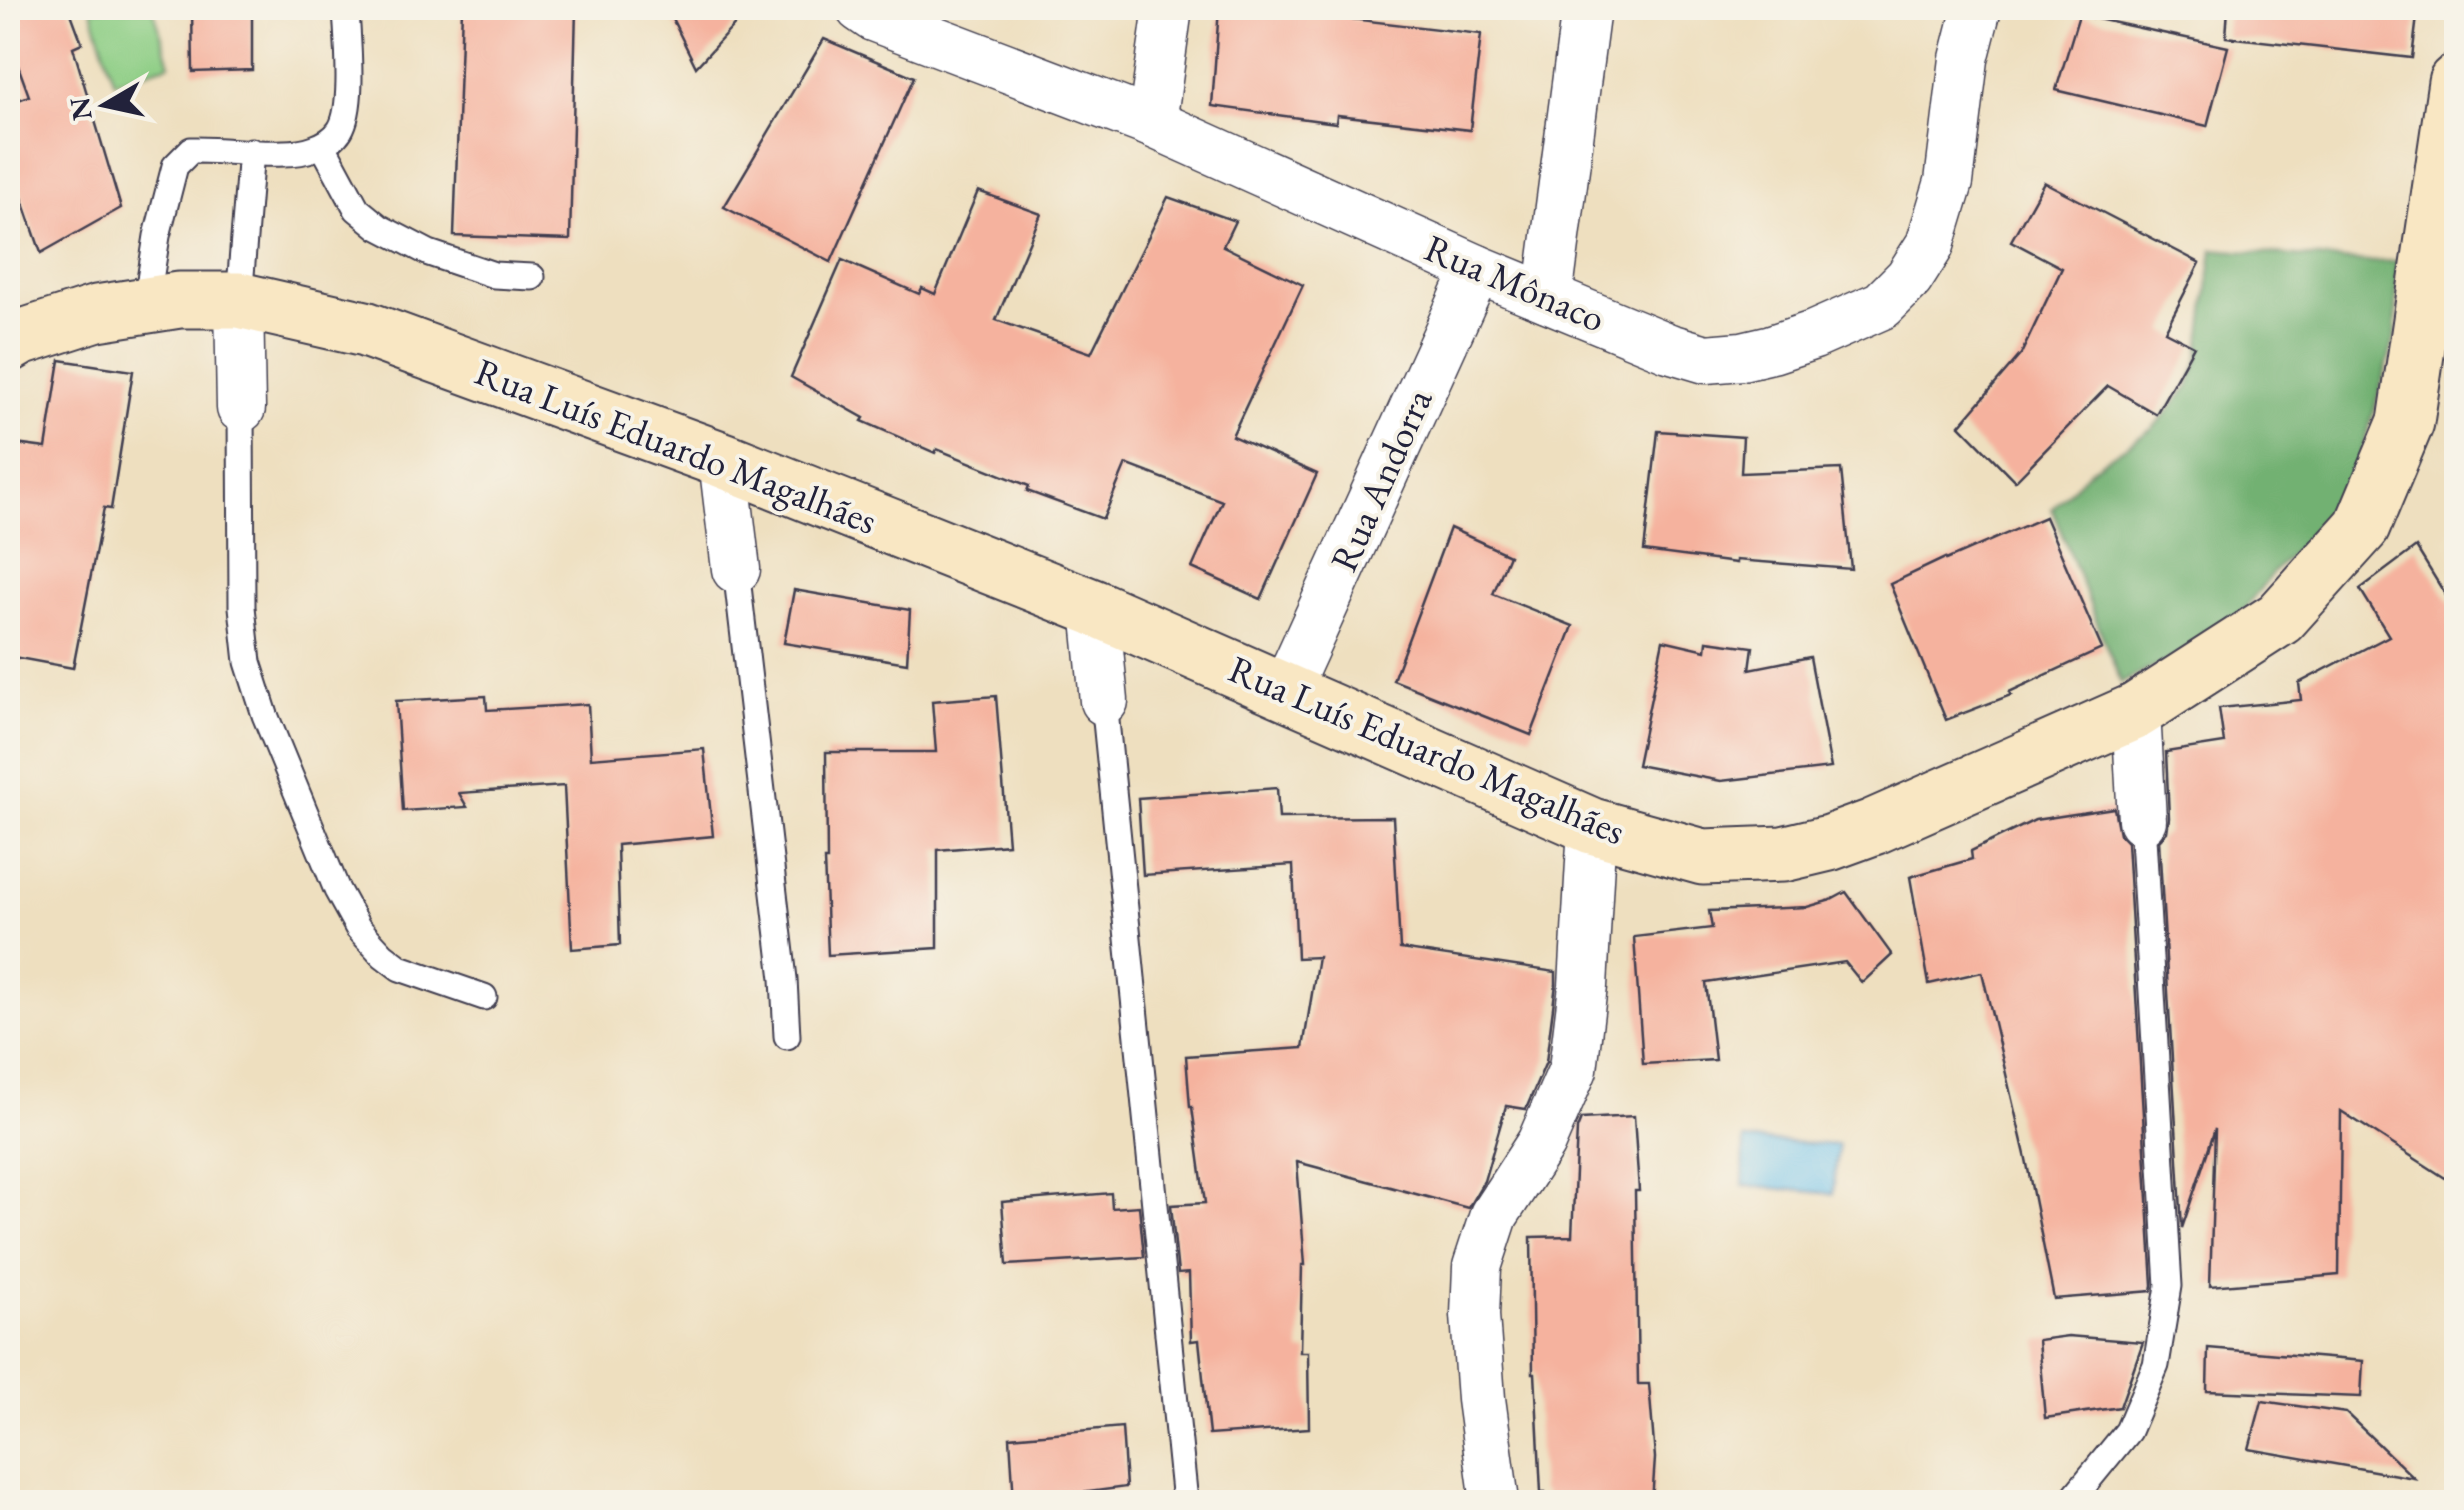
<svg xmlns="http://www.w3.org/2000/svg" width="2464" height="1510" font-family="'EB Garamond',serif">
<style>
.green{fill:#8ece85;stroke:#587860;stroke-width:2.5}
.forest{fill:#72b172;stroke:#4a6a56;stroke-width:2.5}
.water{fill:#6fc2eb;stroke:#487293;stroke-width:2.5}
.building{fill:#f5b29e}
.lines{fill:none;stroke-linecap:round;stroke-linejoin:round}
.lane-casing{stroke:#413e4f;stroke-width:29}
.street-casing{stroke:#413e4f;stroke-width:51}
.secondary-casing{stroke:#413e4f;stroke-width:59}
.lane{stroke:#fff;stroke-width:25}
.street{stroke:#fff;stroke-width:48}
.secondary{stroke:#f9e7c3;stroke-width:55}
.labels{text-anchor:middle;stroke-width:8;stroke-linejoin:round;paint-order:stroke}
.street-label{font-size:38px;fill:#22223b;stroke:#f7f3e8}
</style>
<rect width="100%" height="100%" fill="#f7f3e8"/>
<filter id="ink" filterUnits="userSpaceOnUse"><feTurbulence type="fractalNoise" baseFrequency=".01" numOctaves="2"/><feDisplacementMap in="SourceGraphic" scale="20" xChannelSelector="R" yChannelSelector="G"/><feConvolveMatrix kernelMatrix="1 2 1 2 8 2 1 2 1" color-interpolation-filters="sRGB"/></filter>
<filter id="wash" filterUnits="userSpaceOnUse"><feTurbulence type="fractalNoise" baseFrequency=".0048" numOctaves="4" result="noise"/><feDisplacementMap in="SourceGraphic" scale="40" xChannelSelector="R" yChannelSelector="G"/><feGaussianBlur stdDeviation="2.25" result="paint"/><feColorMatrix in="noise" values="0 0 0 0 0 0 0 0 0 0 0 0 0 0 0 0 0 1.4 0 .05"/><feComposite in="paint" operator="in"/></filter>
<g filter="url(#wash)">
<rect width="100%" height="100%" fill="#eedfbf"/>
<path class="green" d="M91,8H153L170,64L114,82Z"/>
<path class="forest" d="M2213,249L2367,262L2397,261L2396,334L2356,472L2309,535L2269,577L2239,617L2174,658L2121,683L2052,509L2092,468L2152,429L2189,387L2199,358Z"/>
<path class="water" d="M1744,1140L1838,1145L1833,1194L1743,1185Z"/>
<g id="blocks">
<g class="building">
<path d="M8,8H69L82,43L73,47L121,208L41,253L8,157V104L29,96L8,38Z"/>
<path d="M192,8H252V70L193,72Z"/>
<path d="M462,8H576L570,240L454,236Z"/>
<path d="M667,8H750L696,67Z"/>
<path d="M1219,8H1352L1351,19L1481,34L1470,130L1337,115L1336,123L1212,106Z"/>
<path d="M2228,8H2418L2412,58L2226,37Z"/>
<path d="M2079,15L2228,47L2207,126L2056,90Z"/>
<path d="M824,39L914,77L831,262L724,207Z"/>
<path d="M2044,182L2200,263L2165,331L2194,346L2156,414L2108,386L2015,481L1960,425L2021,354L2062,268L2011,241Z"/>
<path d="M978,191L1041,214L996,320L1091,353L1168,197L1235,221L1223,246L1303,285L1232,436L1317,474L1261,599L1192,568L1222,501L1126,464L1103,519L1027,491L1029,486L937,449L935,453L862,421L864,418L791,377L842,260L919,294L922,288L935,294Z"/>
<path d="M60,360L133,371L111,509L104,508L73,668L8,656V443L46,448Z"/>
<path d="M1658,431L1743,437L1741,473L1841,469L1851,569L1736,560V563L1644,551Z"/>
<path d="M2045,517L2102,649L2009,692L2011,695L1946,720L1890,584L1945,558L1946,560Z"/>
<path d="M1450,528L1509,555L1493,594L1573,626L1531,735L1393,680Z"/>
<path d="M2416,547L2456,612V1185L2341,1111L2339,1275L2210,1286L2215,1129L2182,1228L2159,840L2167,832L2169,818L2166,752L2224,743L2219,708L2301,700L2299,683L2389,636L2360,589Z"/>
<path d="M794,590L910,610L907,663L784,643Z"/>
<path d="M1663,640L1706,650L1707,641L1753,647L1750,669L1810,657L1831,768L1721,781L1637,765Z"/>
<path d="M486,696L487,710L588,704L591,758L704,749L713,836L617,845L620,945L572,949L564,786L459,793L467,807L403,811L396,701Z"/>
<path d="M996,696L1008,844L938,850V948L828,955L824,860H827L826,752H936L932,701Z"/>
<path d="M1277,788L1279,818L1393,817L1400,949L1556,972V984L1546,1062L1526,1109L1506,1106L1484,1181L1468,1208L1297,1162L1305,1265H1302L1300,1352H1308L1309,1428L1209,1435L1199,1340L1191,1341L1189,1273L1178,1274L1171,1205L1205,1203L1192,1107H1190L1186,1056L1303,1048L1318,957L1297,958L1293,865L1143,875L1138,798Z"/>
<path d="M2114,808L2119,834L2127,842L2153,1285L2152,1291L2054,1299L2026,1159L1982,972L1929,984L1910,877L1972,859L1971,851L2035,820Z"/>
<path d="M1846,892L1892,955L1862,983L1845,962L1706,983L1715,1060L1643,1064L1634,937L1712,928L1709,911L1807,907L1831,900Z"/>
<path d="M1634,1116L1639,1191H1635L1638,1384H1649L1655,1458L1652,1502H1545V1492H1541L1535,1373H1533L1531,1237L1572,1236L1577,1129L1581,1119Z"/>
<path d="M1111,1193L1112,1208L1139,1206L1144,1257L1007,1265L1002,1202Z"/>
<path d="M2068,1336L2143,1342L2120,1407L2045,1418L2038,1340Z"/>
<path d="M2208,1348L2363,1361L2361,1397L2207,1391Z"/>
<path d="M2262,1401L2346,1413L2414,1478L2249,1449Z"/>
<path d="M1122,1427L1126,1487L1014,1502L1010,1437Z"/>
</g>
</g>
</g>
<g filter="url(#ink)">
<use href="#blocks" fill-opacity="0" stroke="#413e4f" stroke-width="2.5"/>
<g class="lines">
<g class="lane-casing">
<g id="lane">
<path d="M323,146L357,209L379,227L429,253L494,275L532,277"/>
<path d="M239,300L251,151"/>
<path d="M146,305L157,236L175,166L191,150C222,149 253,155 284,153C303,153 329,147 340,130C355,106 347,37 346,8"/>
<path d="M241,408L242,607L248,662L265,715L337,890L358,928L383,955L400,968L484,997"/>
<path d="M736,569L784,979L787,1036"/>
<path d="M1104,701L1185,1502"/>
<path d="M2070,1502L2128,1431L2156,1365L2169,1286L2142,820"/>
</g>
</g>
<g class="street-casing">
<g id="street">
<path d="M860,8L873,17L1152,123L1477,269L1669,348L1706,359L1742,356L1772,349L1814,335L1882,305L1909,278L1930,245L1949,182L1964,59L1977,8"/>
<path d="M1152,123L1168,8"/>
<path d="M1548,298L1586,8"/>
<path d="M239,300L241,408"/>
<path d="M723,460L736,569"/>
<path d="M1095,608L1104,701"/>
<path d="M1285,691L1477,269"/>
<path d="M2136,711L2142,820"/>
<path d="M1495,1502L1481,1399L1475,1315L1477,1267L1494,1215L1541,1143L1573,1069L1583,986L1592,826"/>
</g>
</g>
<g class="secondary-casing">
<path id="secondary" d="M8,345L20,338L97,313L179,300H239L365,329L723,460L1095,608L1592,826L1703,857L1783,854L1829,843L1873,827L2136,711L2280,618L2362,527L2406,422L2456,82"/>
</g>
<use href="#lane" class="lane"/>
<use href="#street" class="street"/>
<use href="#secondary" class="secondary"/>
</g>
</g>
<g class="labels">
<g class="street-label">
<text transform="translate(1515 283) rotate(23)" y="13">Rua Mônaco</text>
<text transform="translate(676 446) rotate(21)" y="13">Rua Luís Eduardo Magalhães</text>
<text transform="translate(1381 480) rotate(-66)" y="13">Rua Andorra</text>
<text transform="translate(1427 750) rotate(23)" y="13">Rua Luís Eduardo Magalhães</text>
</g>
</g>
<rect width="2464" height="1510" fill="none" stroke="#f7f3e8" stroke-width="40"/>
<g transform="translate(105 105) rotate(261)" stroke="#f7f3e8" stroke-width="8" paint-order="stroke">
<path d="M0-8L18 38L0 25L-18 38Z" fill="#22223b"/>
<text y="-15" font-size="28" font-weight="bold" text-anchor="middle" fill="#22223b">N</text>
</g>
</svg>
